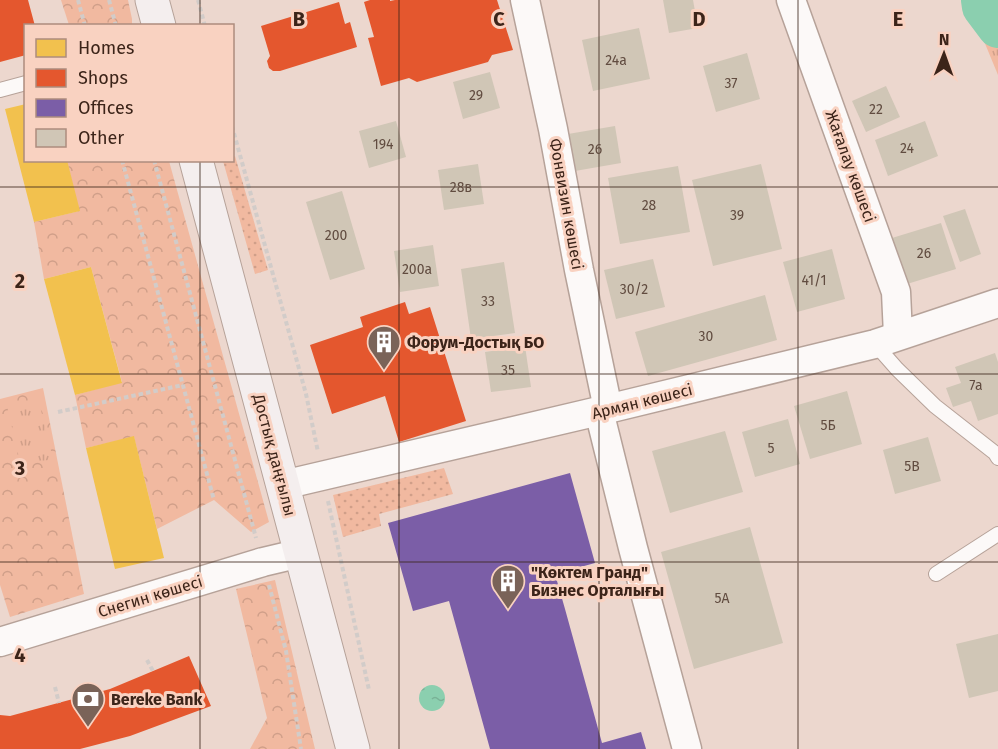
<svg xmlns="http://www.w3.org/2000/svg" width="998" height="749" font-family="'Fira Sans',sans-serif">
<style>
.grass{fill:url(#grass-dots)}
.forest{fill:url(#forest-crowns)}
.park{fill:url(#park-tufts)}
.water{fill:url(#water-ripples)}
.homes{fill:#f2c14e}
.shops{fill:#e4572e}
.offices{fill:#7b5ea7}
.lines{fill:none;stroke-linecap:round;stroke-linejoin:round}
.river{stroke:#8bcfaf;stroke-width:42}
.building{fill:#d0c6b6}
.lane-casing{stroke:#b6a299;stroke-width:16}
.street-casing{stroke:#b6a299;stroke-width:31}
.secondary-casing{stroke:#b6a299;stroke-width:35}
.path{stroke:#d2ccc9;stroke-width:4;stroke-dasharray:4.5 3;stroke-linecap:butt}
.lane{stroke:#fcf9f8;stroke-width:14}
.street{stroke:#fcf9f8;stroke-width:28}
.secondary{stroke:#f4eeee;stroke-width:33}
.grid{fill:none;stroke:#3c2419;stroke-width:1.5;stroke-opacity:0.55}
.labels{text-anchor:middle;stroke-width:6;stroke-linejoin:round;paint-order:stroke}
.number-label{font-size:14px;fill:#614c40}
.street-label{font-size:16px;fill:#3c2419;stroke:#f9d2c1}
.poi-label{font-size:16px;font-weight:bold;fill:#3c2419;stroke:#f9d2c1;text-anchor:start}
.grid-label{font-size:20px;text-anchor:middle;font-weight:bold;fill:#3c2419;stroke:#f9d2c1;stroke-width:6;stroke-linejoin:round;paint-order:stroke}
</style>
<defs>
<pattern id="grass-dots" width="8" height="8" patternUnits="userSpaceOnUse" patternTransform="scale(1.5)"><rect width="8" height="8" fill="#f1b9a0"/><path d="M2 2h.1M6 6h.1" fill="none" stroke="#d09f89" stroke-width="1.8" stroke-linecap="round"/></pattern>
<pattern id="forest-crowns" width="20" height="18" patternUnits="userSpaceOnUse" patternTransform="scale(1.5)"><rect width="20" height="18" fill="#f1b9a0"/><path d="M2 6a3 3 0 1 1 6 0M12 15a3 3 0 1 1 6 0" fill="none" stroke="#d09f89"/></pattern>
<pattern id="park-tufts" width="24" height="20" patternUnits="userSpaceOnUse" patternTransform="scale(1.5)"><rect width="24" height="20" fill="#f1b9a0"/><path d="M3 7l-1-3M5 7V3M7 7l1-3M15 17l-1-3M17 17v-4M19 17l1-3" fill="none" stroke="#d09f89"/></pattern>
<pattern id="water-ripples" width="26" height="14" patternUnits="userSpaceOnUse" patternTransform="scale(1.5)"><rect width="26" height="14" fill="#8bcfaf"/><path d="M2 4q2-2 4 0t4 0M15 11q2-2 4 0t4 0" fill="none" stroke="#79b296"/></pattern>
</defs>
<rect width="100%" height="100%" fill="#ecd7ce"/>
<g class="grass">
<path d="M235,156L268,270L255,274L223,161L232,160L233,157Z"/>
<path d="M444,468L453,494L379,514L381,526L343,537L333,495Z"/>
</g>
<g class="forest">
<path d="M61,0H128L132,19V25H69Z"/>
<path d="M67,161H169L269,522L251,532L214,500L157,529L134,437L86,448L75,395L122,382L91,267L44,279L34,222L79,211Z"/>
<path d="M43,388L84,594L10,617L0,585V399Z"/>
<path d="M275,580L315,749H250L267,718L236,589Z"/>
</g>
<g class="park">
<path d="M967,0H998V75Z"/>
<path d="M38,398L53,459L21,466L7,406Z"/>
</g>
<circle class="water" cx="432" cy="698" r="13"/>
<g class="homes">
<path d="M26,104V160H67L80,211L34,222L5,109Z"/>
<path d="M91,267L122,383L75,395L44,279Z"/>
<path d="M134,436L164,558L115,569L86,448Z"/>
</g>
<g class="shops">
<path d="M0,0H28L35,26H26V55L0,62Z"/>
<path d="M370,0H390V1L395,0H497L513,50L492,55L488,62L417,82L409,78L381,86L368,38L374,37L364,2Z"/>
<path d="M339,2L345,24L350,22L357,47L280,71H273L269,68L267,61L270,56L261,26Z"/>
<path d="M405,302L409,314L430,307L466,421L399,442L385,396L332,414L310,345L363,327L360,317Z"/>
<path d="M189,656L211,706L130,736L80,749H0V715L10,716L110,689Z"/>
</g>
<path class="offices" d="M570,473L595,563L555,574L565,609L602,743L641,732L646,749H490L449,601L413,611L388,523Z"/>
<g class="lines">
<path class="river" d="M982,0L983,7L998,27"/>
</g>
<g class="building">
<path d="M663,0H693L698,28L669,33Z"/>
<path d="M639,28L650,79L593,91L582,40Z"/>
<path d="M747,53L760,99L716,112L703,66Z"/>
<path d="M490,72L500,108L463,119L453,82Z"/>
<path d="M886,86L900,117L866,132L852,101Z"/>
<path d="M396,121L406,157L369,168L359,131Z"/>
<path d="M925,121L938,156L888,176L875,140Z"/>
<path d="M615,126L621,163L575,171L568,134Z"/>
<path d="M478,164L484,204L444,210L438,170Z"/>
<path d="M761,164L782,249L713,266L692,180Z"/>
<path d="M678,166L690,232L620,244L608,178Z"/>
<path d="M342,191L365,269L330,280L306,202Z"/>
<path d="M965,209L981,254L960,262L943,216Z"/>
<path d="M941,223L956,269L907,284L892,238Z"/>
<path d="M433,245L439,286L400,292L394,251Z"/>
<path d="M832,249L845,299L797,312L783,262Z"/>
<path d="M653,259L665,307L616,319L604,270Z"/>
<path d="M504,262L515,333L471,339L461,269Z"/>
<path d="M765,295L777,340L648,376L635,332Z"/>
<path d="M525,346L531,387L491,392L485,352Z"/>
<path d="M995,353L998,362V414L978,421L971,401L953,407L946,388L961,383L955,367Z"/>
<path d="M847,391L862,444L810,459L794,406Z"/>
<path d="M788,419L800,464L755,477L742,432Z"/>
<path d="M725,431L743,492L670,513L652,451Z"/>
<path d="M928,437L941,481L895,494L883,450Z"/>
<path d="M750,527L783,643L694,669L661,552Z"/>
<path d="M998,634V691L969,698L956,644Z"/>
</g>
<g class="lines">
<g class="lane-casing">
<g id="lane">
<path d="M0,90L26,83"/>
<path d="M875,344L897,369L935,406L995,453L998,458"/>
<path d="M936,574L998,534"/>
</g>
</g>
<g class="street-casing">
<g id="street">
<path d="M525,0L553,129L579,270L608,409"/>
<path d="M791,0L896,292L898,335"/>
<path d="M599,411L633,548L687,749"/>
<path d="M283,485L599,411L875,344L998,303"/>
<path d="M0,642L263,562L301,553"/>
</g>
</g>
<g class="secondary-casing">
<g id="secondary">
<path d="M152,0L159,26"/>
<path d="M196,160L353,749"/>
</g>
</g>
<g class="path">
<path d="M78,0L85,26"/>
<path d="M109,0L116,26"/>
<path d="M198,0L205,26"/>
<path d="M232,126L306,394L318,452"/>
<path d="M122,160L214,500"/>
<path d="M154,160L256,538"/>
<path d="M58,412L183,385"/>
<path d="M328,501L369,690"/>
<path d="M269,585L286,651L301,749"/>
<path d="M147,660L153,671"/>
<path d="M55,687L59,703"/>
</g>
<use href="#lane" class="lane"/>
<use href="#street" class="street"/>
<use href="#secondary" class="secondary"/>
</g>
<path class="grid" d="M200,0V26M399,0V749M599,0V749M798,0V749M200,160V749M0,187H998M0,374H998M0,562H998"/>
<defs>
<g id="building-pin" transform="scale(1.725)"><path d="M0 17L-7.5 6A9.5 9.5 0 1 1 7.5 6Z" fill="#7a6358" stroke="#f9d2c1"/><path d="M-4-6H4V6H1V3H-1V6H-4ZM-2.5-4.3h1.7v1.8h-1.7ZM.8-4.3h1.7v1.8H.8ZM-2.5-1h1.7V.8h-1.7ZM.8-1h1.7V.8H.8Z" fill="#fff"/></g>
<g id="bank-pin" transform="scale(1.725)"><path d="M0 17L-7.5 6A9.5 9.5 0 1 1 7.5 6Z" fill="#7a6358" stroke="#f9d2c1"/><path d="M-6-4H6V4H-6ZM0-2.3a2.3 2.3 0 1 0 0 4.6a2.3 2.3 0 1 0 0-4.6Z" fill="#fff"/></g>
</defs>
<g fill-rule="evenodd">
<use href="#building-pin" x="384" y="342"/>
<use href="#building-pin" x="508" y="581"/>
<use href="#bank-pin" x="88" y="699"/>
</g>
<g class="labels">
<g class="number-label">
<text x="616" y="65">24а</text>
<text x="731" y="88">37</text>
<text x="476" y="100">29</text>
<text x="876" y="114">22</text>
<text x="383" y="149">194</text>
<text x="907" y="153">24</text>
<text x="595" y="154">26</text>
<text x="461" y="192">28в</text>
<text x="649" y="210">28</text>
<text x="737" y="220">39</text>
<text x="336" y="240">200</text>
<text x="924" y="258">26</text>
<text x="417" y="274">200а</text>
<text x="814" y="285">41/1</text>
<text x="634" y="294">30/2</text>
<text x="488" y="306">33</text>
<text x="706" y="341">30</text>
<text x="508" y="375">35</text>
<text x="976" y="390">7а</text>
<text x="828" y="430">5Б</text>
<text x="771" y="453">5</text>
<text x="912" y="471">5В</text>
<text x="722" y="603">5А</text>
</g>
<g class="street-label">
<text transform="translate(851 166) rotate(70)" y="6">Жағалау көшесі</text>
<text transform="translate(567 204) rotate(80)" y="6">Фонвизин көшесі</text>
<text transform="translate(642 401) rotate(-14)" y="6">Армян көшесі</text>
<text transform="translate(275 455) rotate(75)" y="6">Достық даңғылы</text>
<text transform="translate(150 596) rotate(-17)" y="6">Снегин көшесі</text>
</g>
<g class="poi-label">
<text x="407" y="348">Форум-Достық БО</text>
<text x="531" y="578">"Көктем Гранд"<tspan x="531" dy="18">Бизнес Орталығы</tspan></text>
<text x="111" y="705">Bereke Bank</text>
</g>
</g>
<g class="grid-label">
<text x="299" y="26">B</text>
<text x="499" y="26">C</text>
<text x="699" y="26">D</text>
<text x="898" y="26">E</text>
<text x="20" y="288">2</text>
<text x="20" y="475">3</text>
<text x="20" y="662">4</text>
</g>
<rect x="24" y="24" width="210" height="138" fill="#f9d2c1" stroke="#ad8c7e" stroke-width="1.5"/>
<rect x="36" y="39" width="30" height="18" fill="#f2c14e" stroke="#ad8c7e" stroke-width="1.5"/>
<text x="78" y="54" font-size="18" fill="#3c2419">Homes</text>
<rect x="36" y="69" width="30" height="18" fill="#e4572e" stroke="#ad8c7e" stroke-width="1.5"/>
<text x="78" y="84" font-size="18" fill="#3c2419">Shops</text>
<rect x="36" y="99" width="30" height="18" fill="#7b5ea7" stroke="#ad8c7e" stroke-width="1.5"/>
<text x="78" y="114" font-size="18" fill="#3c2419">Offices</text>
<rect x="36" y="129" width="30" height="18" fill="#d0c6b6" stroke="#ad8c7e" stroke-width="1.5"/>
<text x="78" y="144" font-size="18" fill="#3c2419">Other</text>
<g transform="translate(944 54) rotate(1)" stroke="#f9d2c1" stroke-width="4.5" paint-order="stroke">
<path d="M0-4.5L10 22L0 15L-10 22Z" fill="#3c2419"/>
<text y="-9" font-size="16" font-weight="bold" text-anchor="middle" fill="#3c2419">N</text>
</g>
</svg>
